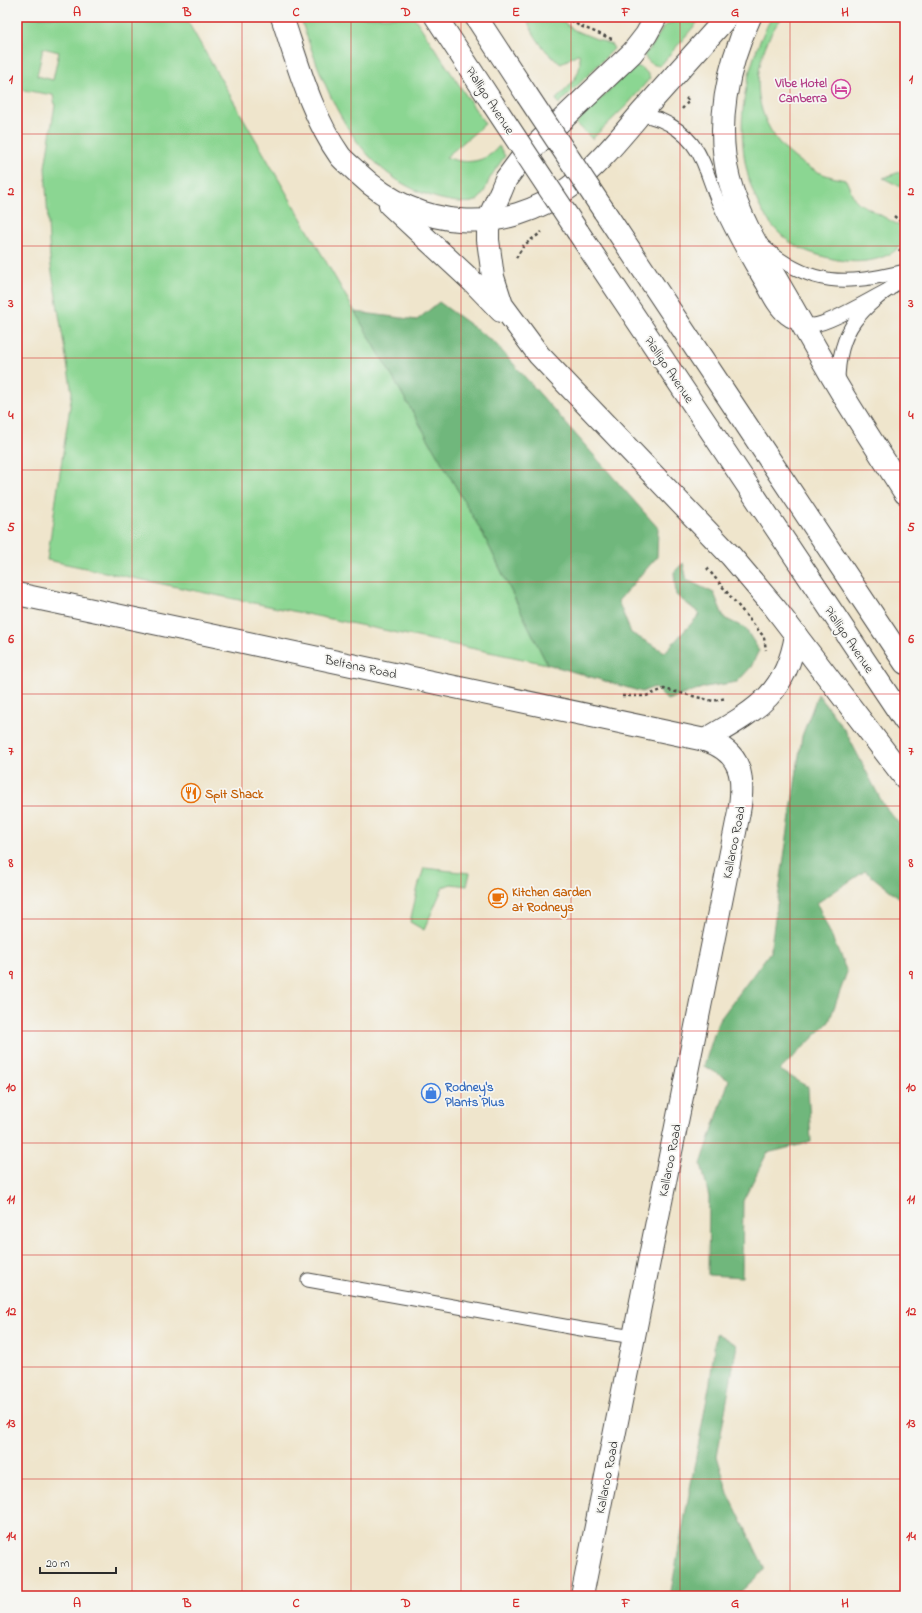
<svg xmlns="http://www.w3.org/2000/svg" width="922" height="1613" font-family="'Indie Flower',sans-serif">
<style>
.green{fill:#8bd692;stroke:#5b805e;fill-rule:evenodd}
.forest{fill:#70b77c;stroke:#4e7154}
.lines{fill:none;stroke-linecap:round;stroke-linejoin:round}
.lane-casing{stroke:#484743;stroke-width:15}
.street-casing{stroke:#484743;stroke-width:24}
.primary-casing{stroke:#484743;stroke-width:24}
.path{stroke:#484743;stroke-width:2.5;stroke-dasharray:3 3;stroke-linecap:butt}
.lane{stroke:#fff;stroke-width:13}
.street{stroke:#fff;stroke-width:22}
.primary{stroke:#fff;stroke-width:22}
.primary-bridge-casing{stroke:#484743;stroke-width:24;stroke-linecap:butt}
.primary-bridge{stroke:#fff;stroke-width:22}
.grid{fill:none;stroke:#d62828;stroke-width:1;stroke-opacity:0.55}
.labels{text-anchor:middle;stroke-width:3.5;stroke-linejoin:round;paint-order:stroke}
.hotel-label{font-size:13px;font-weight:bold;fill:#b23c85;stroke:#f6f6f2;text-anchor:end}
.street-label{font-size:13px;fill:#2b2b2b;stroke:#f6f6f2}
.food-label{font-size:13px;font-weight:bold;fill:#c56008;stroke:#f6f6f2;text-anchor:start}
.shop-label{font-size:13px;font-weight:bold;fill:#366cbe;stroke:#f6f6f2;text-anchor:start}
.neatline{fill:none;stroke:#d62828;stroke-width:1.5}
.grid-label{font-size:13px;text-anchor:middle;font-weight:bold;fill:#d62828}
</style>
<rect width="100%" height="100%" fill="#f6f6f2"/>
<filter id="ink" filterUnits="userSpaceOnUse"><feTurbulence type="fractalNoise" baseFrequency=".025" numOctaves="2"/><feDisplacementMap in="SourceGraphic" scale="8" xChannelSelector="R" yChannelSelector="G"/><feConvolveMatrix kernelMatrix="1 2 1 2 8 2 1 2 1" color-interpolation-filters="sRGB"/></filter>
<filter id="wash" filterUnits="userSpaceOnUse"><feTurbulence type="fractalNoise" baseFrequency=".012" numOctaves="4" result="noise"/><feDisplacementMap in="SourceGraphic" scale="16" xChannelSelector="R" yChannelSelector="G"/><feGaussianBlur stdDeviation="0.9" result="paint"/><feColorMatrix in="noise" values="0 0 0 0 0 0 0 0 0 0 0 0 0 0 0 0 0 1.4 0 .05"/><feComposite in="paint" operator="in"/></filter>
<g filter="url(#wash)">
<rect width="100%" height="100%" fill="#efe5cc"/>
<g class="green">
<path d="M17,17H185L483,534L547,664L47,560L72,393L50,260L45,167L55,105L53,95L17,89ZM43,48L59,52L53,80L37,76Z"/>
<path d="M300,17H414L485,124L446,157C465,165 486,163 499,146L505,156C500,163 495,170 490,178C486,186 484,197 476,201C467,205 443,200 434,197C353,173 325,89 300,17Z"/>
<path d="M526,17H560L567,25L576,31L612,45L614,49L559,104L556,99C569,87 584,74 579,54H577L561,64C545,53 533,36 526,17Z"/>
<path d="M683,17H702L660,66C652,65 648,62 644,55L653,45L664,26Z"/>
<path d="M772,17H783C773,27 766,43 762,57C745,117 787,171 846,180L854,198L859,203L900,226C910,244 895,253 880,258C859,265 836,261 815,254C755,236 738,165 743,109C746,78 756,44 772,17Z"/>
<path d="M634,66C642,67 647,71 650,78L628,104L592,139L576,123Z"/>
<path d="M905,170V189L883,178Z"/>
<path d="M424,868L470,873L467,886L451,884L443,887L424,930L410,922L418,887Z"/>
</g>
<g class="forest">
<path d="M439,302L495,343L658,528L657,557L618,601L631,633L665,652L700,614L676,595L674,572L683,563L687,580L714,593L724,618L745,628L759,650L751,667L737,682L705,687L667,700L654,687L642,692L547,664L483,534L355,312L417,320Z"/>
<path d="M818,694L846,732L883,804L905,831V902L865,871L817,903L847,972L829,1022L780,1070L808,1087L811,1142L767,1153L743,1201L742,1277L708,1275L709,1197L701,1164L729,1080L704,1066L718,1022L770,952L802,736Z"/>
<path d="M716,1333L737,1345L717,1456L728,1493L765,1569L736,1596H670L710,1382Z"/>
</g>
</g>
<g filter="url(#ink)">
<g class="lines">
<g class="lane-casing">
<g id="lane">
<path d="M640,115C668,118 692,136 703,162C708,174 712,187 717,199C730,228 746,257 763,285C769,296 775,309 785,317C793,324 803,325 813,325C830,324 873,297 890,289"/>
<path d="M762,245C810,288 847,285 905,271"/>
<path d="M838,383C838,326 862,309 905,277"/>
<path d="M308,1280L581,1329L634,1337"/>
</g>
</g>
<g class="street-casing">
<g id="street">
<path d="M17,594L705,740C742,752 745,777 739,812L582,1596"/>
<path d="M705,740C754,711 786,696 796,635"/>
</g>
</g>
<g class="primary-casing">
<g id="primary">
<path d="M282,17C298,64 311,115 340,156C345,162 353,168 359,174C417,230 505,237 570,187C597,166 619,139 641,113C670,81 698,49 727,17"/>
<path d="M436,17L493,104"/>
<path d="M476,17L527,95"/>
<path d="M656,17L646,35L632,53L521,159L506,179L501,191L492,211L488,230V240L493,277L502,305L539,355L731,556L775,608L905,778"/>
<path d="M750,17C727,67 715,125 729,179C740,221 765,259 786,296C803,326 820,356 837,385C859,422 883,458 905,493"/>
<path d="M390,205L474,283L501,311"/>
<path d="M604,211L905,663"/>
<path d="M578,232L905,721"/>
</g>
</g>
<g class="path">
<path d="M566,17L578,25L612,39"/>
<path d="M682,109L689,101L686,98"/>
<path d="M894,216L900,221L905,227"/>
<path d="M899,251L905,244"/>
<path d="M516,258L524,245L542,232"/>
<path d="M707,568L764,637L766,650"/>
<path d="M622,696H646L664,689L713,701L726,698"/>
</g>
<use href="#lane" class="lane"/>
<use href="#street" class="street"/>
<use href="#primary" class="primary"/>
<g class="primary-bridge-casing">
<g id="primary-bridge">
<path d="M527,95L604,211"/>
<path d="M493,104L578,232"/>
</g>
</g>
<use href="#primary-bridge" class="primary-bridge"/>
</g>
</g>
<path class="grid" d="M132,17V1596M242,17V1596M351,17V1596M461,17V1596M571,17V1596M680,17V1596M790,17V1596M17,134H905M17,246H905M17,358H905M17,470H905M17,582H905M17,694H905M17,806H905M17,919H905M17,1031H905M17,1143H905M17,1255H905M17,1367H905M17,1479H905"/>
<defs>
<g id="hotel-ring" transform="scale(1)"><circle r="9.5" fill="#f6f6f2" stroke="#d1479c" stroke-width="1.5"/><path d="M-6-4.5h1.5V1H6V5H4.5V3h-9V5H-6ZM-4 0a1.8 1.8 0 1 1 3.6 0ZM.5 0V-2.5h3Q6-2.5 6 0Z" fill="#d1479c"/></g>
<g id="restaurant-ring" transform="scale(1)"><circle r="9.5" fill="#f6f6f2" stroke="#e8710a" stroke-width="1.5"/><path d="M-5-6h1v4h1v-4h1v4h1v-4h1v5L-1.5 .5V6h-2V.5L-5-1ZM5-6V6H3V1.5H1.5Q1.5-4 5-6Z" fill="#e8710a"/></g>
<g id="cafe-ring" transform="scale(1)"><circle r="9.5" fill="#f6f6f2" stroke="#e8710a" stroke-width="1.5"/><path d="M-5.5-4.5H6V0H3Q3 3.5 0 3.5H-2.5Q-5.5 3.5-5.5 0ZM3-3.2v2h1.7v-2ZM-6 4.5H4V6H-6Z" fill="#e8710a"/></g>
<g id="shop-ring" transform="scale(1)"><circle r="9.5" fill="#f6f6f2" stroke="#3f7fe0" stroke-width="1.5"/><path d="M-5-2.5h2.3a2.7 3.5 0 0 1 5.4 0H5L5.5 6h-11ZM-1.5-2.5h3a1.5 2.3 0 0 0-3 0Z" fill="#3f7fe0"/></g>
</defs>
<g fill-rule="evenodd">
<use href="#hotel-ring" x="841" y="89"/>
<use href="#restaurant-ring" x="191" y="793"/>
<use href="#cafe-ring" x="498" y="898"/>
<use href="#shop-ring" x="431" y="1093"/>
</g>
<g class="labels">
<g class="hotel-label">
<text x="827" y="87">Vibe Hotel<tspan x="827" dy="15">Canberra</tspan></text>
</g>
<g class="street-label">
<text transform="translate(491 100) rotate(57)" y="5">Pialligo Avenue</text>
<text transform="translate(670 369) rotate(56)" y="5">Pialligo Avenue</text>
<text transform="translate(850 639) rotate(56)" y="5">Pialligo Avenue</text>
<text transform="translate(361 666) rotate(12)" y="5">Beltana Road</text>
<text transform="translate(733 842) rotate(-79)" y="5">Kallaroo Road</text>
<text transform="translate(669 1160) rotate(-79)" y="5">Kallaroo Road</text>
<text transform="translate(606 1477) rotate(-79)" y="5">Kallaroo Road</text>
</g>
<g class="food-label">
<text x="205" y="798">Spit Shack</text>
<text x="512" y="896">Kitchen Garden<tspan x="512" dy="15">at Rodneys</tspan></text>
</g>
<g class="shop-label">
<text x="445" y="1091">Rodney's<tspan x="445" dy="15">Plants Plus</tspan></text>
</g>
</g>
<rect width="922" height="1613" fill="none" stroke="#f6f6f2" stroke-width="44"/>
<path d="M40 1567v6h76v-6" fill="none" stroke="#2b2b2b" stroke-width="2"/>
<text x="46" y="1567" font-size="12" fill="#2b2b2b" stroke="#f6f6f2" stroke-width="3" paint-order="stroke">20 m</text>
<rect x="22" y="22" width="878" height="1569" class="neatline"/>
<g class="grid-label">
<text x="77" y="16">A</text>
<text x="187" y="16">B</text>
<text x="296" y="16">C</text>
<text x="406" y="16">D</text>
<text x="516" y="16">E</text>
<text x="626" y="16">F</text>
<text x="735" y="16">G</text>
<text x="845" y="16">H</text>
<text x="11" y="83">1</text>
<text x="911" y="83">1</text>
<text x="11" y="195">2</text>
<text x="911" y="195">2</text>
<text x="11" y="307">3</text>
<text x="911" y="307">3</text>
<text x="11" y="419">4</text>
<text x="911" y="419">4</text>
<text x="11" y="531">5</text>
<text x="911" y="531">5</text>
<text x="11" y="643">6</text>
<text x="911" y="643">6</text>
<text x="11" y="755">7</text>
<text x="911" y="755">7</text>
<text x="11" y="867">8</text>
<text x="911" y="867">8</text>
<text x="11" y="979">9</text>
<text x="911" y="979">9</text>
<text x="11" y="1091">10</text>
<text x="911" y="1091">10</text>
<text x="11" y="1203">11</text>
<text x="911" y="1203">11</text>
<text x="11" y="1315">12</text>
<text x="911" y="1315">12</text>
<text x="11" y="1427">13</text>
<text x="911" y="1427">13</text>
<text x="11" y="1540">14</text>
<text x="911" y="1540">14</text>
<text x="77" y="1607">A</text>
<text x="187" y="1607">B</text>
<text x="296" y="1607">C</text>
<text x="406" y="1607">D</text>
<text x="516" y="1607">E</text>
<text x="626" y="1607">F</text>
<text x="735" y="1607">G</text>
<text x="845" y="1607">H</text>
</g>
</svg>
